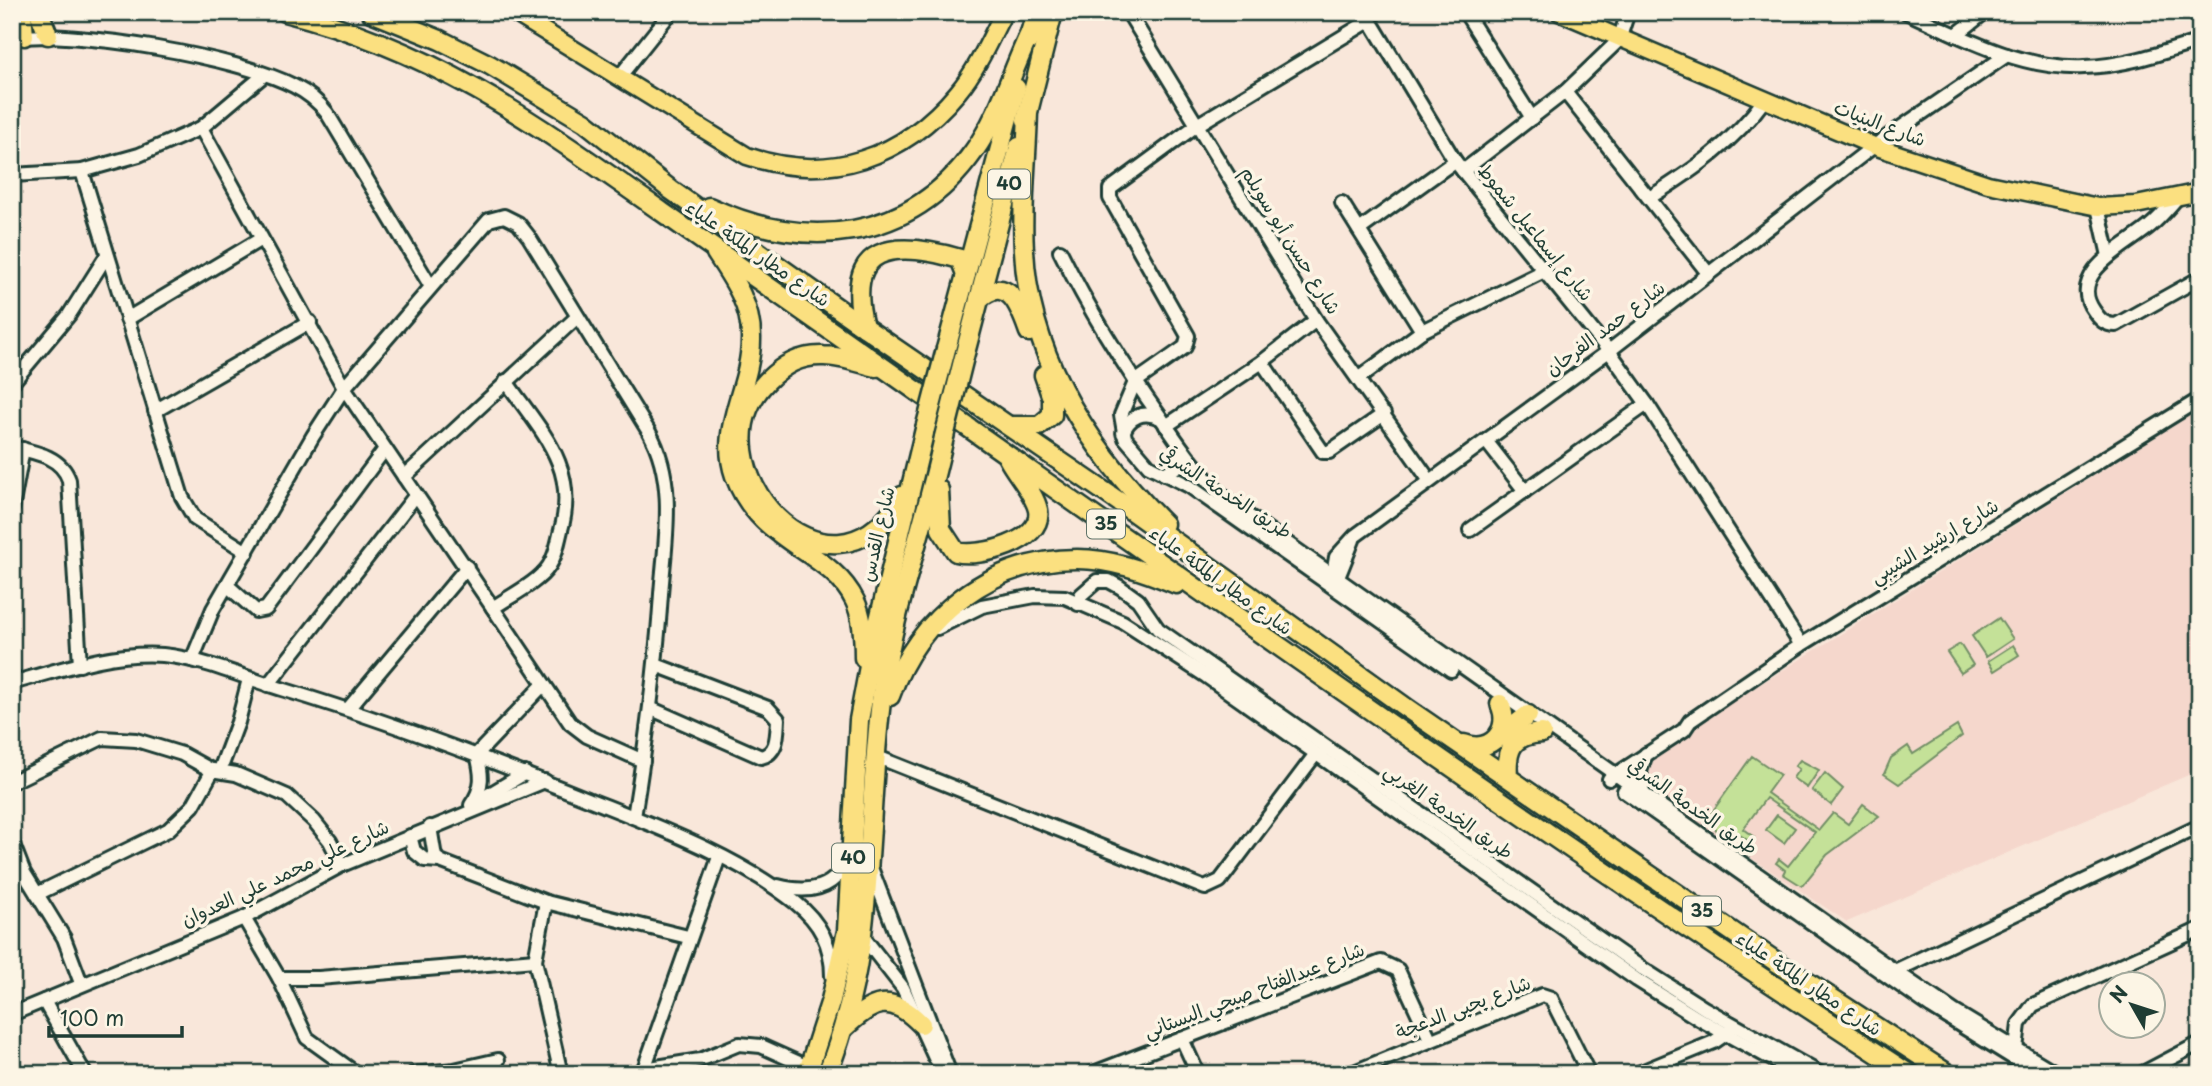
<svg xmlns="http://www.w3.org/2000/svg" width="2212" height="1086" font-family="'Playpen Sans','Playpen Sans Arabic',sans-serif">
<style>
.built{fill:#f5d7cc}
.green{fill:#c4e198;stroke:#728f66;stroke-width:2}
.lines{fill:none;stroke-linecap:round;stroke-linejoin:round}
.minor-casing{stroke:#1f3d34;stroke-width:18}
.major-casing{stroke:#1f3d34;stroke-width:21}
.highway-casing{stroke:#1f3d34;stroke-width:23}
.minor{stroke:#fcf5e5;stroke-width:12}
.major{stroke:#fbe080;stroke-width:16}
.highway{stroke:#fbe080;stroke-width:18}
.highway-bridge-casing{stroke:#1f3d34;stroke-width:23;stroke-linecap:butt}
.highway-bridge{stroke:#fbe080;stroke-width:18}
.labels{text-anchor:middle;stroke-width:7;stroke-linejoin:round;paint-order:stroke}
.shield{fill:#fcf5e5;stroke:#617469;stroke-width:2}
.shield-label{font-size:18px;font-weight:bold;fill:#1f3d34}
.street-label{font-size:19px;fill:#1f3d34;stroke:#fcf5e5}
</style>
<rect width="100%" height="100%" fill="#f9e7da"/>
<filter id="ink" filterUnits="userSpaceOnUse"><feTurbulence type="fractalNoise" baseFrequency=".0143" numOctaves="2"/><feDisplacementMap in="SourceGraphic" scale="14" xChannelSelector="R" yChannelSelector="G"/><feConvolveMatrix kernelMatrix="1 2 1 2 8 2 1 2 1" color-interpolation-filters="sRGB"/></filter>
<g filter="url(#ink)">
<path class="built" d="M2200,409V770L1847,922L1622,771Z"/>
<g class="green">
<path d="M1999,618L2013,639L1986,657L1972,636Z"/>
<path d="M1960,644L1973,665L1961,673L1947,652Z"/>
<path d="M2013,645L2019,655L1994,671L1988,661Z"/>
<path d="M1957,726L1962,736L1899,784L1884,774L1891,758L1908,746L1913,754Z"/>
<path d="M1752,756L1780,775L1767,793L1819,830L1833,813L1848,824L1863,804L1879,816L1827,855L1802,886L1783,874L1785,870L1776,863L1779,859L1788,866L1815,832L1766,798L1743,829L1754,837L1750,842L1740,835L1729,839L1705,822Z"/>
<path d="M1800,760L1819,770L1807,788L1793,778L1799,769L1795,766Z"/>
<path d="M1825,773L1843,789L1831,805L1812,790Z"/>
<path d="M1777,815L1795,828L1784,843L1766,830Z"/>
</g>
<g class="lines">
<g class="minor-casing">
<g id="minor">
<path d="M1128,12L1316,320L1430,481"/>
<path d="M1365,12L1455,161L1609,351L1647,404L1801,645"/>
<path d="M1465,12L1532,118"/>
<path d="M1906,12C1961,37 2022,70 2084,67C2124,66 2162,53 2200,41"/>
<path d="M1956,35L1985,12"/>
<path d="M12,38C75,29 238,57 294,86C308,93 318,101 327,113L430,285"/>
<path d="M620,76L671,12"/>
<path d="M1565,92L1708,273"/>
<path d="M201,128L344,388L493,608"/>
<path d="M82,171L182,497L195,519L247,552"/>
<path d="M1463,171L1565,92L1619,40L1628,12"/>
<path d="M12,175L82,171L139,155L201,128L264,75"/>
<path d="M1649,198C1694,170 1734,142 1765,99"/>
<path d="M2177,198C2168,208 2160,218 2150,226C2127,246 2066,273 2094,311C2100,320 2105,325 2116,325L2200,278"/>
<path d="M1342,203L1422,331L1359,378"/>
<path d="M2098,207L2109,256"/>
<path d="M1359,230L1455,161"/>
<path d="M1060,251C1089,310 1123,365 1161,418C1182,449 1204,481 1233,505L1895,971L1955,1012L2058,1074"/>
<path d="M127,319L261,239"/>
<path d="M1422,331L1542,272"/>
<path d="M1262,362L1323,452H1329L1384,414"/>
<path d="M506,381C540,431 579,466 561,530C558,542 556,556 549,566C538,583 510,596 493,608L570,723L587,736L643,761"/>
<path d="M1135,382L1121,415L1125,438L1149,466L1189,486L1451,670"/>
<path d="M1135,382L1185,347L1188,336L1110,198V189L1197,125L1369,21"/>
<path d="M12,383L69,315L107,255"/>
<path d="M155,411L310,322"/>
<path d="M1166,426L1262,362L1316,320"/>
<path d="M1123,433C1129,416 1144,410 1160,418"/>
<path d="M1486,441L1525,491"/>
<path d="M12,447C34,452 61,456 69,480L80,665"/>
<path d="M1164,474L1178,466L1183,450"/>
<path d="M404,477L576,318"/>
<path d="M12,509L23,449"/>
<path d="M1470,530L1647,404"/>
<path d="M1332,581L1336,557L1355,536L1609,351L1874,146L2007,55"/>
<path d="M1335,585L1353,540"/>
<path d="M228,586L256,611L266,609L385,449"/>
<path d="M1078,604L1081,595L1097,581H1109L1120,587L1138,600L1158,629L1643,969L1704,1008L1821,1074"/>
<path d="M937,628L982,606L1035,596L1065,597L1123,622L1206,676L1637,980L1699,1019L1799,1074"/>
<path d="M192,660L213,609L313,436L344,388L489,220L504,216L518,223L529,237L649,432C677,482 665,540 661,594C656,670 646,743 634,817"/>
<path d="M12,683C59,670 113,651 163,655C204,659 245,678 285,690C388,721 488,759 588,799C658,827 737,856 796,903C820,922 832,945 832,976"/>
<path d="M268,685L416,495"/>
<path d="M348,709L467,567"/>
<path d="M652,709L761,757C778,753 777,735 778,719L768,708L656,665"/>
<path d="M875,756L1205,888L1220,881L1315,755"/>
<path d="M220,770L238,722L249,679"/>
<path d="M1609,779L1684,730L1690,721L1801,645L2200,399"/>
<path d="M12,782L102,738L136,740L182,754L211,770L236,774L287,796L314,821L330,841L342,865"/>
<path d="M1624,791L1931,1007L2039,1074"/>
<path d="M1643,794L1640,771L1646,754"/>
<path d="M478,801L525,773"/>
<path d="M471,805C484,787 482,774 477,754L543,685"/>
<path d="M430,827L435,857L440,861"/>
<path d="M410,836L414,851L425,860L440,861L546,902L688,937"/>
<path d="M12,842L24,873L64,938L81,983"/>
<path d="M871,868L950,1074"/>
<path d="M778,886C809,894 836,890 849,856"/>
<path d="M37,894L168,830L193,806L213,770"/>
<path d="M546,902L535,960L561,1074"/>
<path d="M244,918L279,978L307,1038L357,1074"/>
<path d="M864,938L903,988L935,1058L947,1074"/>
<path d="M1895,971L2200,826"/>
<path d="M279,978H319L535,960"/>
<path d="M44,1001L85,1074"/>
<path d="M12,1014L244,918L342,865L545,781"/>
<path d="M1182,1039L1198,1074"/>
<path d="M2016,1049L2019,1024L2033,1005L2200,929"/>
<path d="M644,1069L719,857"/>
<path d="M413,1074L454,1070L498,1060"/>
<path d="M635,1074L644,1069L700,1060L739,1044L761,1046L810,1068"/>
<path d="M1091,1074L1381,962L1398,970L1430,1039"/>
<path d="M1349,1074L1542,995L1551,998L1589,1074"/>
<path d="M1636,1074L1714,1042L1730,1031"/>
<path d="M2141,1074L2200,1043"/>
</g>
</g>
<g class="major-casing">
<g id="major">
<path d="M513,12L747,156C830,184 903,158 958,92C978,68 990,39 1004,12"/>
<path d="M1559,12L1874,146L1988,184L2098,207L2136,205L2200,192"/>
</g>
</g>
<g class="highway-casing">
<g id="highway">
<path d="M22,12L24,36"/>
<path d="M39,12L48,35"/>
<path d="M285,12C436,50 537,124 662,212C747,272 832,332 918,392C1246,623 1572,856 1909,1074"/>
<path d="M371,12L440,40L490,65L585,122L671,190L864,327L1118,501L1408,709L1778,963L1948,1074"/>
<path d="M1028,41L1036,12"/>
<path d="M1028,111C1027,157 1021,203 1024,250C1029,358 1090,450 1164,524"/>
<path d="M1026,120L1053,12"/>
<path d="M709,207C805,251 909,243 974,151C1000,115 1012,70 1031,31"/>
<path d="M716,253C734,280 752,306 751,340C751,387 718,428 735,476C760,544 830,549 855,601C863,617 864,640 864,658"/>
<path d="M979,299C1009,272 1021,310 1029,332"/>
<path d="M864,327C843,243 894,240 960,259L966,274"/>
<path d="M946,349L1016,88"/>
<path d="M964,357L1019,147"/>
<path d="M876,367C859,363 841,356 824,356C800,355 783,365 767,381C685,463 829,623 902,496"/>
<path d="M1010,426H1039L1052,415V398L1044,375"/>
<path d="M939,490L941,529L956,552C979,558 1044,542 1038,510C1034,492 1016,474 1008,458"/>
<path d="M890,696C918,617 991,559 1077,559C1111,559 1145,571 1176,584"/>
<path d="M1498,738L1528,715"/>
<path d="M1464,744C1491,754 1512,730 1500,704"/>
<path d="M1508,776C1506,749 1512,735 1542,733"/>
<path d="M844,1028C873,1001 890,992 921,1024"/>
<path d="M807,1074L831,1000L847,931L859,720L873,645L925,429"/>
<path d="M827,1074C879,946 864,818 883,686C895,603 927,519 944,437"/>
</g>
</g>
<use href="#minor" class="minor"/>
<use href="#major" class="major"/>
<use href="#highway" class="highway"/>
<g class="highway-bridge-casing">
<g id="highway-bridge">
<path d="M925,429L946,349"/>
<path d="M944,437L964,357"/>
</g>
</g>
<use href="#highway-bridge" class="highway-bridge"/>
</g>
</g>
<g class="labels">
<g class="shield">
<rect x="988" y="169.5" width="42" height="29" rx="5"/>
<rect x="1087" y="509.5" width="38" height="29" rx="5"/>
<rect x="832" y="843.5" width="42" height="29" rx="5"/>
<rect x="1683" y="896.5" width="38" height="29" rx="5"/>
</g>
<g class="shield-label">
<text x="1009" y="190">40</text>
<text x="1106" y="530">35</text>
<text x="853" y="864">40</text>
<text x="1702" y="917">35</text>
</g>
<g class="street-label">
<text transform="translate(1880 123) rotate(21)" y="7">شارع البنيات</text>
<text transform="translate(1536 232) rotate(51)" y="7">شارع إسماعيل شموط</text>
<text transform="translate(1291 240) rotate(58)" y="7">شارع حسن أبو سويلم</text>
<text transform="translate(758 253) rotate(35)" y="7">شارع مطار الملكة علياء</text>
<text transform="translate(1605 328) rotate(-37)" y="7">شارع حمد الفرحان</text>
<text transform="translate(1226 492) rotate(33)" y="7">طريق الخدمة الشرقي</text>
<text transform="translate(877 534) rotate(-77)" y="7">شارع القدس</text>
<text transform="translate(1934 541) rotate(-31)" y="7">شارع ارشيد الشيبي</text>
<text transform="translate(1221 580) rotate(36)" y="7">شارع مطار الملكة علياء</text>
<text transform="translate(1693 806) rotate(35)" y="7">طريق الخدمة الشرقي</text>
<text transform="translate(1449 811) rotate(35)" y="7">طريق الخدمة الغربي</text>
<text transform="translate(285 873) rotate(-25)" y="7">شارع علي محمد علي العدوان</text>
<text transform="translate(1809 983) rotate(34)" y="7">شارع مطار الملكة علياء</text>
<text transform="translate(1254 990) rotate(-21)" y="7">شارع عبدالفتاح صبحي البستاني</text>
<text transform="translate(1463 1007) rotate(-21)" y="7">شارع يحيى الدعجة</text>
</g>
</g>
<rect width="2212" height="1086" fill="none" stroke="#fcf5e5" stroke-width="42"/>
<rect x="21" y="21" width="2170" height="1044" fill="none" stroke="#1f3d34" stroke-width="2.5" filter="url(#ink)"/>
<g transform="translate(2132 1005) rotate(309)"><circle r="33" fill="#fcf5e5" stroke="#a4ab9e" stroke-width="2"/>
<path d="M0-5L12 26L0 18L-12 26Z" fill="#1f3d34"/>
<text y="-10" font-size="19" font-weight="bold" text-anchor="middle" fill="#1f3d34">N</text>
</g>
<path d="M49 1026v10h133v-10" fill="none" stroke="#1f3d34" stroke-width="3.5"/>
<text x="60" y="1026" font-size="21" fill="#1f3d34" stroke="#fcf5e5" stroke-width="5" paint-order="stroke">100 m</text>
</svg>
